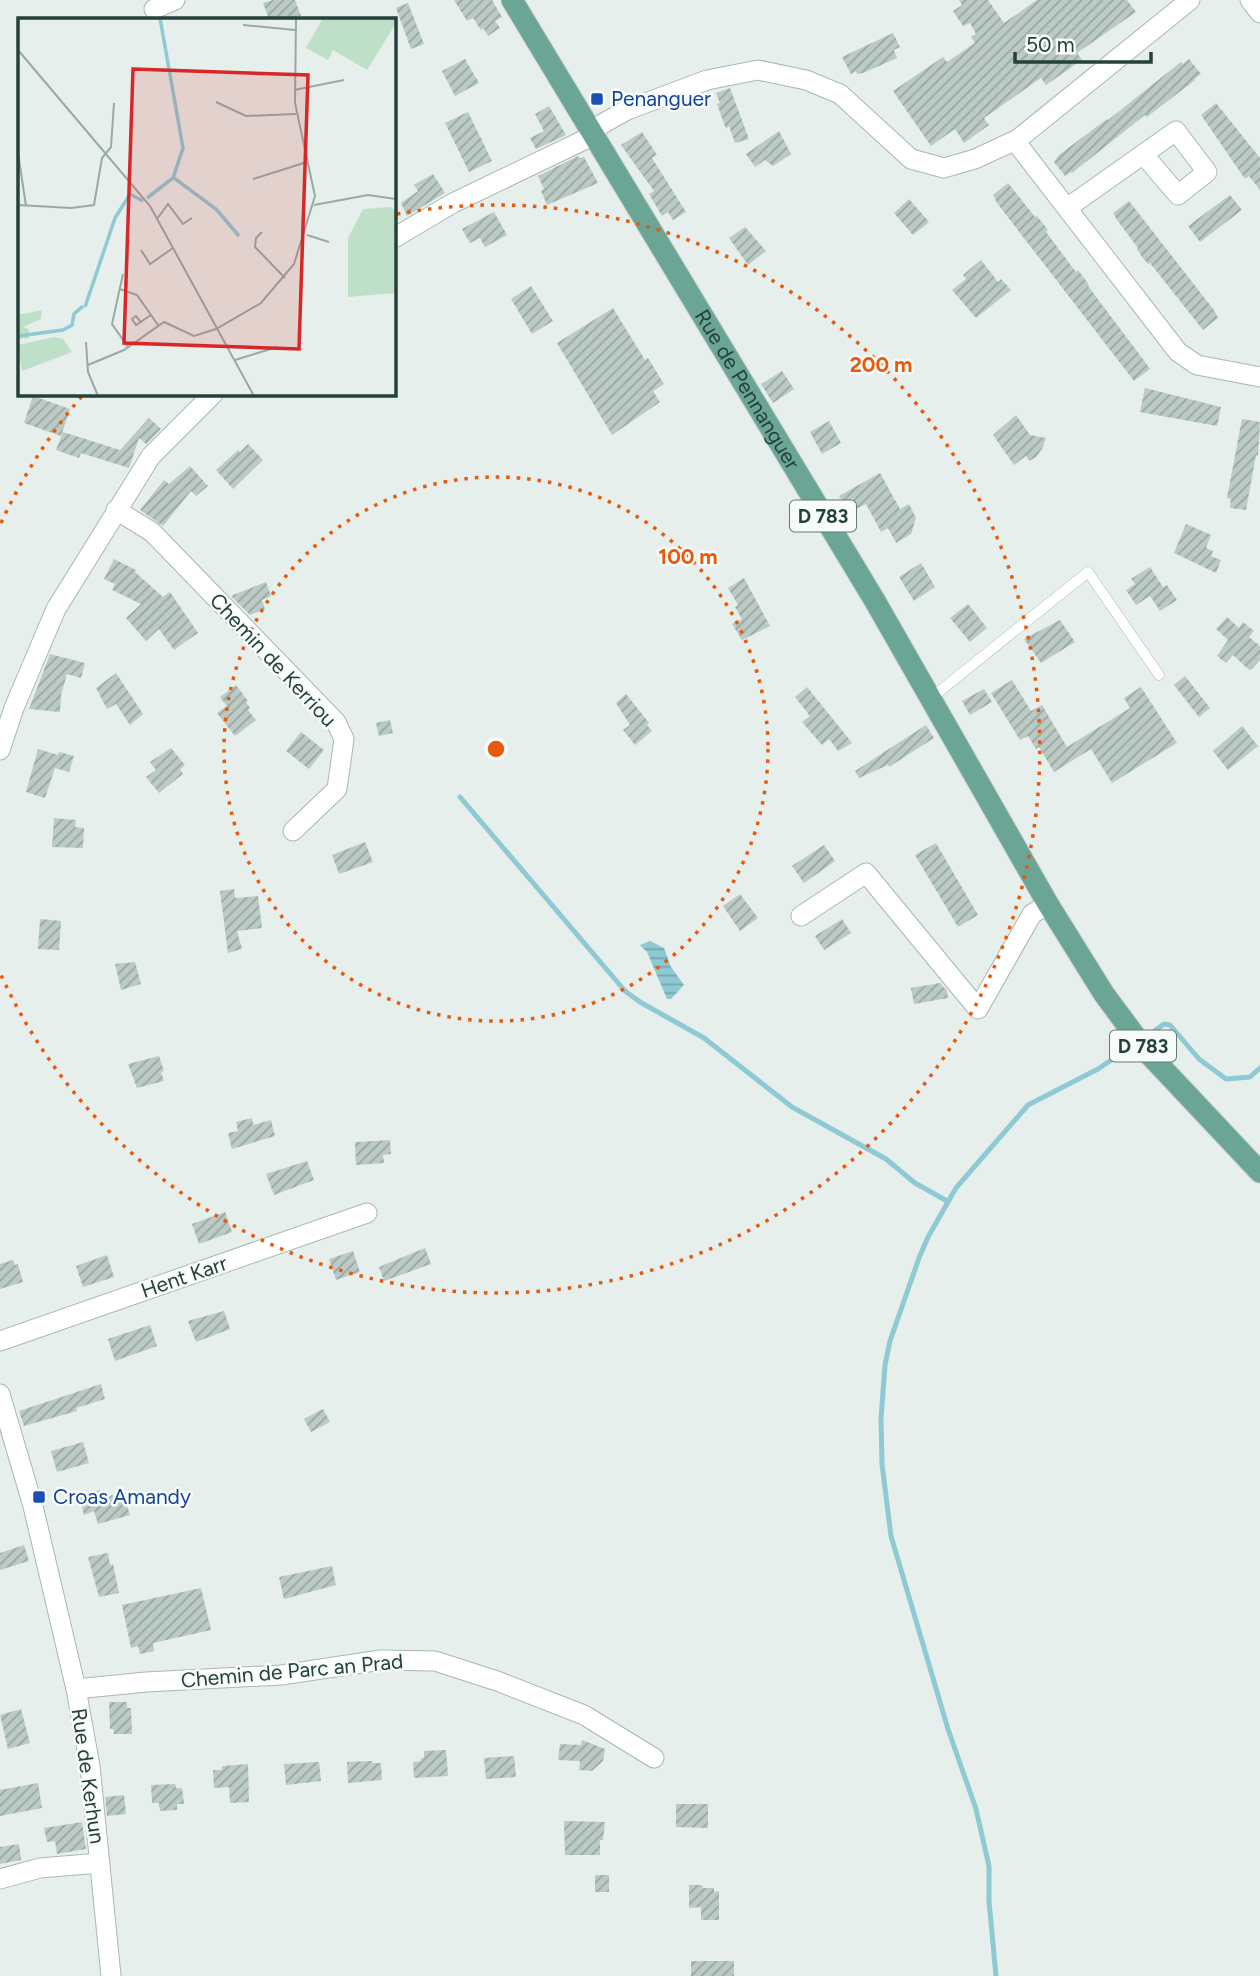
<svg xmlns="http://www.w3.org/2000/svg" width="1260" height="1976" font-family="Figtree,sans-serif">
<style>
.water{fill:url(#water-rules)}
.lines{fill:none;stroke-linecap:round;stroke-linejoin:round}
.stream{stroke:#8ec9d4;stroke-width:5}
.building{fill:url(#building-hatch)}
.lane-casing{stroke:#a8b8b2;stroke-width:11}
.street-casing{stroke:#a8b8b2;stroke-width:21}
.primary-casing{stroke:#c2cac8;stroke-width:23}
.lane{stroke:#fff;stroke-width:10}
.street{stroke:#fff;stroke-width:19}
.primary{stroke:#6aa596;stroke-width:21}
.ring{fill:none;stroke:#e8590c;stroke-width:3.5;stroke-dasharray:3.5 7}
.transit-dot{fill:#1a4fb4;stroke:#f7fbf9;stroke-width:2.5}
.labels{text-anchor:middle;stroke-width:5;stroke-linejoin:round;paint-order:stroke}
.shield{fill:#f7fbf9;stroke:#637a73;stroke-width:2}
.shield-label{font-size:19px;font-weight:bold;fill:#24423a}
.transit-label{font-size:21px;fill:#164399;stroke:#f7fbf9;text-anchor:start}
.street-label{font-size:21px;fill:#24423a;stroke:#f7fbf9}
.inset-river{fill:none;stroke:#8ec9d4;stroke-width:3.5}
.inset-road{fill:none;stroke:#98aaa4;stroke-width:2}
.view{fill:#d62828;fill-opacity:0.15;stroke:#d62828;stroke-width:3.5}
.inset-edge{fill:none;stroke:#24423a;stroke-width:3.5}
.centre{fill:#e8590c;stroke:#f7fbf9;stroke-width:3.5}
.ring-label{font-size:21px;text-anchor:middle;font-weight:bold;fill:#e8590c;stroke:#f7fbf9;stroke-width:5;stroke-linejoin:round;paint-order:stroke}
</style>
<defs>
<pattern id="water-rules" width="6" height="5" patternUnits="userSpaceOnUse" patternTransform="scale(1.75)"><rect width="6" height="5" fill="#8ec9d4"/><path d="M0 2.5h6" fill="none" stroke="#74a5ad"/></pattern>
<pattern id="building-hatch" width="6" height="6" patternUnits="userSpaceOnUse" patternTransform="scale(1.75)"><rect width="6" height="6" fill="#bbcac4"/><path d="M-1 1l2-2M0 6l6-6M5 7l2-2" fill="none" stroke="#98a6a0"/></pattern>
</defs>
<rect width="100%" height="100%" fill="#e6efeb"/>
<path class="water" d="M650,941L664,948L671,967L684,985L671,999H667L647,952L640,945Z"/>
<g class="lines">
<g class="stream">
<path d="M460,797L625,991L640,1002L704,1038L792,1107L886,1159L915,1183L947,1201"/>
<path d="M1153,1032L1164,1024L1170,1025L1199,1059L1226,1079L1250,1077L1260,1068"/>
<path d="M996,1976L989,1901V1866L976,1809L948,1729L891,1536L882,1464L881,1419L885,1365L890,1341L919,1258L928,1237L956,1188L1028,1105L1098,1069L1126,1050"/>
</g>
</g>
<g class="building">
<path d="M273,0H295L301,16L293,19H269L263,3Z"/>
<path d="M454,0H492L502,17L495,21L500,28L488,36L483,28L481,30L473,18L467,21Z"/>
<path d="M959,0H988L1004,23L1037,0H1127L1136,12L1077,53L1082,60L1046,85L1041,78L984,118L989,125L964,143L955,129L931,146L893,91L943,57L947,62L975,43L971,37L976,34L970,23L963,26L953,11L962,5Z"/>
<path d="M408,3L424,44L411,49L396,8Z"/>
<path d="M893,33L900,47L894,50L897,58L863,73L857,74L856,71L851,74L842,57Z"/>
<path d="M465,59L479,83L455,96L442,71Z"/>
<path d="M1189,59L1201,74L1194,79L1195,80L1147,117L1145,115L1072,173L1071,172L1065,176L1054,162L1059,155L1107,119L1108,120L1181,62L1183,64Z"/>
<path d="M730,88L749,139L735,143L729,126L726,129L717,104L720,103L716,93Z"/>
<path d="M1216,103L1260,158V190L1249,176L1245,179L1201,115Z"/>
<path d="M549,106L566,135L536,149L530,138L544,131L535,114Z"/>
<path d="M468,112L492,161L469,172L445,123Z"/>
<path d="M779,131L791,154L773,166L765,160L755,167L746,154Z"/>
<path d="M642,132L657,155L652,158L686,212L673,220L668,212L662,216L649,194L654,191L621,145Z"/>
<path d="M578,156L579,158L584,157L598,183L547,205L541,191L544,189L538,176Z"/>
<path d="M433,174L445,193L407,216L401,203L418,191L414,185Z"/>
<path d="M1008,183L1035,217L1037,216L1048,230L1046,232L1076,272L1078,270L1084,278L1089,285L1088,286L1145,362L1150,369L1134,381L997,203L993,195Z"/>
<path d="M1230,195L1242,210L1200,242L1188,226Z"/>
<path d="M909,199L929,222L913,235L894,213Z"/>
<path d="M1129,201L1214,310L1218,318L1203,330L1150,263L1148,264L1142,257L1137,249L1138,248L1117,220L1113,213Z"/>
<path d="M494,212L507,235L485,247L480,238L470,243L462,229Z"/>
<path d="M745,227L766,251L748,265L729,238Z"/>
<path d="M981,260L998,282L1001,279L1011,290L976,318L952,290L966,279L963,275Z"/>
<path d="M531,286L553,321L532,334L511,299Z"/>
<path d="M613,308L645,360L648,358L664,384L653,391L660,402L612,435L557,343Z"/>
<path d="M782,371L794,389L773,403L761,384Z"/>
<path d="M1145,388L1221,407L1217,426L1140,412Z"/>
<path d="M33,396L70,409L61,436L24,423Z"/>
<path d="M1016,415L1030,435L1046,438L1042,449L1036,457L1029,461L1026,456L1014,465L993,435Z"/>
<path d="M149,418L161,429L146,444L139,438L129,468L81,453L79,458L56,450L63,432L120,450Z"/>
<path d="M1242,419L1260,422L1258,456L1256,455L1246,510L1230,508L1231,499L1227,498Z"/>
<path d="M829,421L841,443L822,454L810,432Z"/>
<path d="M248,444L263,460L233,489L216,470L238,450L240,452Z"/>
<path d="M190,466L208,486L196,496L191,491L163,526L140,510L164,480L169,484Z"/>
<path d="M880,473L900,509L909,504L916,518L911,534L896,543L888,528L881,532L866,504L856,509L854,506L847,510L839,496Z"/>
<path d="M1186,524L1211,535L1206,548L1213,551L1211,556L1221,560L1216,573L1174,553Z"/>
<path d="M114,559L136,570L135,572L163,597L170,592L198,633L174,650L159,629L146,641L126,618L141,604L112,590L115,584L104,579Z"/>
<path d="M921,563L935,587L914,601L899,577Z"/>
<path d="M1150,567L1163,587L1167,585L1177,600L1160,611L1150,596L1136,605L1126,590L1135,584L1131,579Z"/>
<path d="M744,578L770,626L742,640L732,624L742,619L735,607L738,605L728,588Z"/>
<path d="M266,582L271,596L262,600L265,609L250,615L232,597L233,595Z"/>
<path d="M968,604L987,628L970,642L950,618Z"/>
<path d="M1227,617L1239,628L1243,622L1254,631L1249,637L1260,646V660L1252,669L1249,670L1233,655L1226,663L1217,656L1228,640L1216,629Z"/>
<path d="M1060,620L1075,642L1041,663L1024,639Z"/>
<path d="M50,654L85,663L81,678L67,674L61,695L60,712L29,709Z"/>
<path d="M116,673L143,714L130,725L116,704L107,709L96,688Z"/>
<path d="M1185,676L1210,708L1199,717L1174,685Z"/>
<path d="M1012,680L1031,711L1042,705L1067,747L1130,708L1124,698L1141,687L1177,743L1112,783L1091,749L1054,772L1039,747L1036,749L1028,736L1020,740L991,693Z"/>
<path d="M236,685L248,701L246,702L250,708L248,710L256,720L235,736L217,713L227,706L220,697Z"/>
<path d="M807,687L841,729L852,743L838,751L829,739L822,745L802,722L810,716L795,697Z"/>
<path d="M984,689L992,702L970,715L962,701Z"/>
<path d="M626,694L649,723L647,725L652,731L635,745L623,730L630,725L616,703Z"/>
<path d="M390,720L393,733L379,736L376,723Z"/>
<path d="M926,725L934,738L889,767L888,765L859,778L855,771Z"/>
<path d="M1242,726L1258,746L1228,770L1213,751Z"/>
<path d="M301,732L324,750L309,769L286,751Z"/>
<path d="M171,748L185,765L180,769L183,774L159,793L146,777L156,770L150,762Z"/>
<path d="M38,749L58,755L59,752L74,756L69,772L55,768L45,798L26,792Z"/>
<path d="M54,818L76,820L75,827L84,828L83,848L52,847Z"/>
<path d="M365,842L373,862L339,874L332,855Z"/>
<path d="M936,843L978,915L958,927L915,855Z"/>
<path d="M824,845L835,861L804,883L792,866Z"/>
<path d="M234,889L235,898L258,896L262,928L237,931L242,949L228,953L220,891Z"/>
<path d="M740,894L758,918L740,931L723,906Z"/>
<path d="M40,919L61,921L59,950L38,949Z"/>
<path d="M842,919L851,933L824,950L815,936Z"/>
<path d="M135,962L141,984L121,990L115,964Z"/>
<path d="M940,983L947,991L948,998L914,1004L911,988Z"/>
<path d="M159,1056L164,1071L161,1072L164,1081L137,1088L128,1064Z"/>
<path d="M252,1118L253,1125L271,1120L275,1136L232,1149L228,1133L238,1131L236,1122Z"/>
<path d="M390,1140L391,1154L383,1155L384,1163L356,1165L355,1142Z"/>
<path d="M307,1161L314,1180L274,1195L266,1174Z"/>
<path d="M225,1212L232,1232L199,1244L192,1224Z"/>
<path d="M425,1248L431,1264L384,1281L379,1267Z"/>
<path d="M353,1251L360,1272L336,1280L329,1259Z"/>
<path d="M107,1255L114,1277L83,1287L76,1266Z"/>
<path d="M13,1260L15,1265L18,1264L23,1282L0,1289V1264Z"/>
<path d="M224,1311L230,1329L196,1342L188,1321Z"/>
<path d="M150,1325L157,1346L115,1361L108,1339Z"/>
<path d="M101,1384L105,1399L76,1408L77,1411L24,1426L19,1411Z"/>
<path d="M323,1409L330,1422L311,1432L304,1419Z"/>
<path d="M83,1442L89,1463L57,1472L51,1451Z"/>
<path d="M100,1490L102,1498L113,1495L116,1502L125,1499L130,1515L98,1524L94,1511L84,1515L79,1496Z"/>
<path d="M24,1545L29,1561L0,1570V1553Z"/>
<path d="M108,1553L110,1565L113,1564L119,1593L99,1597L88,1557Z"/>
<path d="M332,1566L336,1585L284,1599L279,1577Z"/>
<path d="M201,1588L211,1630L153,1643L154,1651L140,1654L138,1646L131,1648L122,1605Z"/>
<path d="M109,1702H127V1708H131L132,1734H114L113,1729H110Z"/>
<path d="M21,1709L30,1743L8,1749L0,1715Z"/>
<path d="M582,1740L605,1749L603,1761L592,1771L579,1770L580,1761L558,1760L560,1744L581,1745Z"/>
<path d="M446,1750L448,1776L414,1778L413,1762L421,1761V1758H424V1751Z"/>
<path d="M514,1756L516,1777L486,1779L484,1758Z"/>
<path d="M372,1761V1763H381L382,1780L348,1783L347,1762Z"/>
<path d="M319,1762L321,1781L286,1785L284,1764Z"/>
<path d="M248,1764L249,1802L230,1803L229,1787L214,1788L213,1770H222V1766Z"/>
<path d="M38,1783L42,1808L0,1816V1790Z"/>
<path d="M175,1784L176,1788H182L184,1804H177V1810L160,1811L159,1803H152L151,1785Z"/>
<path d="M124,1795L126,1814L107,1816L105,1797Z"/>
<path d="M676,1804H708V1828L676,1827Z"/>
<path d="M564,1821L605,1822L603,1840H600V1855H565Z"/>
<path d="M82,1822L86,1849L57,1854L55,1841L47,1842L44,1828Z"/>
<path d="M19,1844L21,1860L0,1864V1847Z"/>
<rect x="595" y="1875" width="14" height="17"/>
<path d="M689,1885H702L703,1888H714V1892L719,1891V1920H701V1907L689,1908Z"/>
<rect x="691" y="1961" width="43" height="15"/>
</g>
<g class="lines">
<g class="lane-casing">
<path id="lane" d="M931,698L1088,572L1159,675"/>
</g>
<g class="street-casing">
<g id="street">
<path d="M1250,0L1260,13"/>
<path d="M154,9L175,0"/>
<path d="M1015,141L1178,352L1197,365L1260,377"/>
<path d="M1067,208L1176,131L1207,172L1178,195L1143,154"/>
<path d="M394,238L453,203L584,140L602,124L627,110L707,80L758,70L806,80L840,94L911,159L944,168L975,159L1018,139L1190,0"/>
<path d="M116,510L152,532L336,722L344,739L337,789L293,831"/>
<path d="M0,750L14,708L56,609L151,456L213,394"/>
<path d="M801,916L866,873L978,1009L1032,914L1048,904"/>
<path d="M0,1341L367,1213"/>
<path d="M0,1394L33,1506L76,1689L90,1766L111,1976"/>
<path d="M76,1689L146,1682L281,1675L381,1660L435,1661L497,1681L584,1715L654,1758"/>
<path d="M0,1879L40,1868L100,1863"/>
</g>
</g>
<g class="primary-casing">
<g id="primary">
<path id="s1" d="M512,0L875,601L1048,904L1104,994L1147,1052L1260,1172"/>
</g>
</g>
<use href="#lane" class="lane"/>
<use href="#street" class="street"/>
<use href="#primary" class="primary"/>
</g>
<g class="ring">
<circle cx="496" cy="749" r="272"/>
<path d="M1 523A544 544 0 0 1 82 396M397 214A544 544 0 1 1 1 975"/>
</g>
<g class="transit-dot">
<rect x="590" y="92" width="14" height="14" rx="3.5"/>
<rect x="32" y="1490" width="14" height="14" rx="3.5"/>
</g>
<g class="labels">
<g class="shield">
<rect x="790" y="500.5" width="66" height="31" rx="5"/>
<rect x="1110" y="1030.5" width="66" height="31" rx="5"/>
</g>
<g class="shield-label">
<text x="823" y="523">D 783</text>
<text x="1143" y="1053">D 783</text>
</g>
<g class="transit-label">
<text x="611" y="106">Penanguer</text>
<text x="53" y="1504">Croas Amandy</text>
</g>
<g class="street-label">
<text dy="7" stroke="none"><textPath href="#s1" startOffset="455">Rue de Pennanguer</textPath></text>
<text transform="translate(273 660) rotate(47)" y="7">Chemin de Kerriou</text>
<text transform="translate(184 1277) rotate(-19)" y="7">Hent Karr</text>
<text transform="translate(292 1671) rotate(-5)" y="7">Chemin de Parc an Prad</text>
<text transform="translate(88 1776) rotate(82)" y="7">Rue de Kerhun</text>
</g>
</g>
<g transform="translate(18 18)">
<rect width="378" height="378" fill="#e6efeb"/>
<path d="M305,0H378V5L349,52L315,32L310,42L288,30ZM373,189L378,193V275L330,279V220L345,191Z" fill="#bfe0c8"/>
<path d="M24,292L23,301L5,309L11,311V320L0,321V297ZM36,319L45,321L54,334L4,353L0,327Z" fill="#bfe0c8"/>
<path class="inset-river" d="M156,160L198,191L221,218M129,180L155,160L165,130L142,0M67,289L97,200L112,176L125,183M0,318L45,312L54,307L56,296L65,288"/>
<path class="inset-road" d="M225,7L277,12M0,32L132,188L236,378M276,72L326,62M198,84L228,98L278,96M0,135L8,188M235,161L289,144M0,187L53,190L76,187L84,140L93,129L96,85M296,187L350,177L378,181M139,201L150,186L165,206L174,200M244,214L238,220L237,229L267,260M289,217L311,224M123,232L132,246L155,230M105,256L94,306L110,329M102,271L119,277L140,307M123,304L118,298L114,301L118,307L133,297M68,324L70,354L80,378M217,342L259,329M70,347L106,332L146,304L176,318L198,311L243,285L276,246L297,178L277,85L278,0"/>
<path class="view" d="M115,51L290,57L281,331L106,325Z"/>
<rect width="378" height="378" class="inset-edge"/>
</g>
<circle cx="496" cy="749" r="10" class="centre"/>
<g class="ring-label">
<text x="881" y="372">200 m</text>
<text x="688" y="564">100 m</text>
</g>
<path d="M1015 52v10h136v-10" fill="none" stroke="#24423a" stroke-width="3.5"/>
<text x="1026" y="52" font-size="21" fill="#24423a" stroke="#f7fbf9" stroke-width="5" paint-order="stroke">50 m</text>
</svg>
